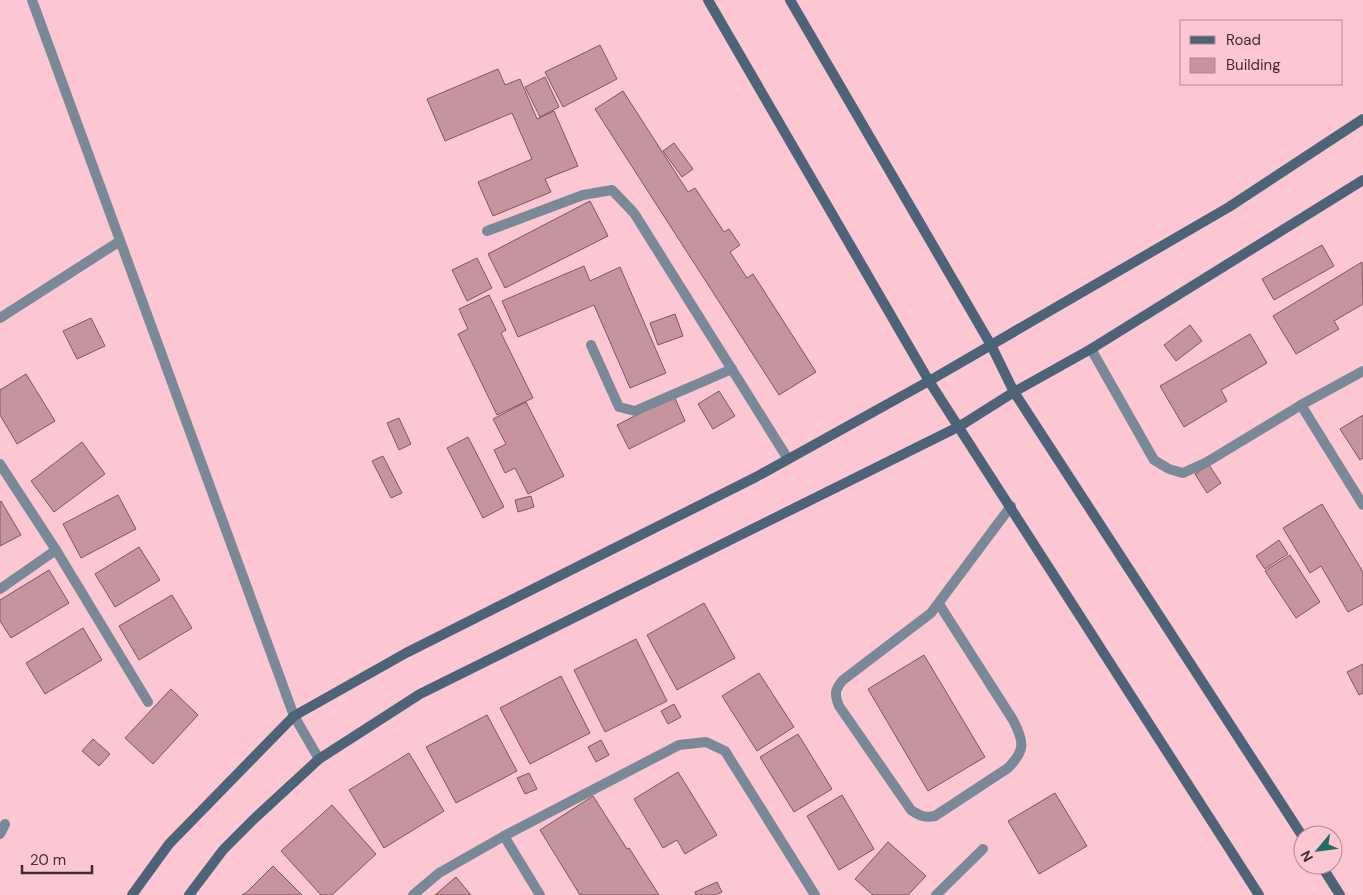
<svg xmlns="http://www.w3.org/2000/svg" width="1363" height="895" font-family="'DM Sans',sans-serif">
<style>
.building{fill:#c6949e;stroke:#81545d}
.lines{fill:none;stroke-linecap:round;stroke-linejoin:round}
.lane{stroke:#798997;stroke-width:10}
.street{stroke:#798997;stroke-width:10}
.secondary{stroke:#4d6377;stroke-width:10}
</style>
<rect width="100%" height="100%" fill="#fcc7d2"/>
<g class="building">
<path d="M600,45L617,79L563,107L545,72Z"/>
<path d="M498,69L505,85L520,79L537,119L554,111L578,166L545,179L551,192L493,216L478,182L532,159L512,113L445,141L427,99Z"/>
<path d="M545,77L559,107L540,117L525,87Z"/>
<path d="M623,91L688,192L695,188L724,232L729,229L740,245L730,252L747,278L753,274L816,372L779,395L595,109Z"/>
<path d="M674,143L693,169L682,177L663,151Z"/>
<path d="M590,201L608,236L505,288L488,254Z"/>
<path d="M1322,245L1334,266L1274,300L1262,279Z"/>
<path d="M477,258L492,288L467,301L452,270Z"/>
<path d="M1362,262L1363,304L1334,321L1339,329L1296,354L1273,316Z"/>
<path d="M584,266L590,281L620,267L666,373L630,388L594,305L518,337L502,301Z"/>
<path d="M489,295L506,330L501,333L533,398L497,415L458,334L468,329L459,309Z"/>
<path d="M675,314L683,336L658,345L650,323Z"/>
<path d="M91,318L105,346L77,359L63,331Z"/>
<path d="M1190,325L1202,341L1176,361L1164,345Z"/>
<path d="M1250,334L1267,363L1221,390L1227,401L1184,427L1160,386Z"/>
<path d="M26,374L55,421L17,444L0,415V390Z"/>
<path d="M719,391L735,416L713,429L698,404Z"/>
<path d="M674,396L685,421L629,449L617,425Z"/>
<path d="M526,402L564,476L528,494L515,468L505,473L494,450L506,444L493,419Z"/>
<path d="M1363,415V458L1360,460L1340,429Z"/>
<path d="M399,418L411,444L399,450L387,423Z"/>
<path d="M468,437L504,507L483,518L447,448Z"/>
<path d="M82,442L105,474L54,512L31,481Z"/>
<path d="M383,456L402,493L391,498L372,461Z"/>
<path d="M1209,465L1221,483L1207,493L1195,474Z"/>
<path d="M118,495L136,529L81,558L63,524Z"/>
<path d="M531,496L534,507L518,512L515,500Z"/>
<path d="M1,501L21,535L0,546V502Z"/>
<path d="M1322,504L1363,572V604L1348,612L1321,566L1310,573L1283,528Z"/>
<path d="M1279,540L1288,554L1265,569L1256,556Z"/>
<path d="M139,547L160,580L115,607L95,574Z"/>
<path d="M1290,555L1320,602L1296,618L1265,571Z"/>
<path d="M49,570L69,603L11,638L0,621V600Z"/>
<path d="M172,595L192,628L139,660L119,626Z"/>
<path d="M704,603L735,658L677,690L647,635Z"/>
<path d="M83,628L102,660L45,694L26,663Z"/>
<path d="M636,639L667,701L605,732L574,670Z"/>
<path d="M924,655L985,757L928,791L868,689Z"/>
<path d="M1363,664V693L1359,695L1347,672Z"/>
<path d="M759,673L794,727L757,751L722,696Z"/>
<path d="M561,676L590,733L530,764L500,708Z"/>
<path d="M171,689L198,715L153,764L125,738Z"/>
<path d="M674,704L681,717L668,724L661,711Z"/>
<path d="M487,715L517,771L456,803L426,747Z"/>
<path d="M798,734L832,789L794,812L760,757Z"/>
<path d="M93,739L110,754L99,766L82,751Z"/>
<path d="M601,740L609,755L596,762L588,747Z"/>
<path d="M409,753L444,811L384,848L349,790Z"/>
<path d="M678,772L717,835L685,854L677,840L663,848L634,799Z"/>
<path d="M529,773L537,789L525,794L517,778Z"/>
<path d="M1055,793L1087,846L1039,874L1008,821Z"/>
<path d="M842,795L874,849L839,870L807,816Z"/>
<path d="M593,796L627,849L629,848L659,895H580L540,830Z"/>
<path d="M332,805L376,854L332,895H321L281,851Z"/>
<path d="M888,842L926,876L908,895H873L855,879Z"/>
<path d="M273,866L302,895H242L247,892Z"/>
<path d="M456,877L471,895H435Z"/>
<path d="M717,882L722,892L716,895H696L695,892Z"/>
</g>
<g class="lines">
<path class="lane" d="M939,604L1013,720C1024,741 1026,750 1008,768L935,816C925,818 920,816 911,810L839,706C834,694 835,689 843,680L931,613L1011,506"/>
<g class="street">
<path d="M32,0L294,716L319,759"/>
<path d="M487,231L583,195L612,190L634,213L788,459"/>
<path d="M0,318L120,241"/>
<path d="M591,345L619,407L635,411L732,369"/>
<path d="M1091,349L1154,460L1169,469L1183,473L1207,462L1301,405L1363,371"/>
<path d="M1301,405L1363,505"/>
<path d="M0,464L56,550L0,589"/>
<path d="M56,550L148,702"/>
<path d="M0,834L5,824"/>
<path d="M504,836L679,745L706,742L725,751L815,895"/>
<path d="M413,895L439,873L504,836L540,895"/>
<path d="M936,895L983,849"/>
</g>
<g class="secondary">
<path d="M708,0L929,381L1259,895"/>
<path d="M790,0L991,345L1014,392L1303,837"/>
<path d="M1321,865L1340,895"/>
<path d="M132,895L169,844L294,716L406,653L756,477L929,381L1229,207L1363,119"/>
<path d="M189,895L223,850L255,818L319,759L420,694L960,426L1014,392L1091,349L1363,180"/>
</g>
</g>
<rect x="1180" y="20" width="162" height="65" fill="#fcc7d2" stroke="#b18991"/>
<rect x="1190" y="36" width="25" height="8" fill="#4d6377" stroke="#b18991"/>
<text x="1226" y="45" font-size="15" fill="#402b2f">Road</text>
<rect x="1190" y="58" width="25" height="15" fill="#c6949e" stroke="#b18991"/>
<text x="1226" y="70" font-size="15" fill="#402b2f">Building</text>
<g transform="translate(1318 850) rotate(241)"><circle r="24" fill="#fcc7d2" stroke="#b18991"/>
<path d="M0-4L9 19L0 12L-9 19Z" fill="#236c65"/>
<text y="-8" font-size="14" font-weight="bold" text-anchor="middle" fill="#402b2f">N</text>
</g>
<path d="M22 865v8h70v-8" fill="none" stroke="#402b2f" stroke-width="2.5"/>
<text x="30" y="865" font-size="15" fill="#402b2f" stroke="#fcc7d2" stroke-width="4" paint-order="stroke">20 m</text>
</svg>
